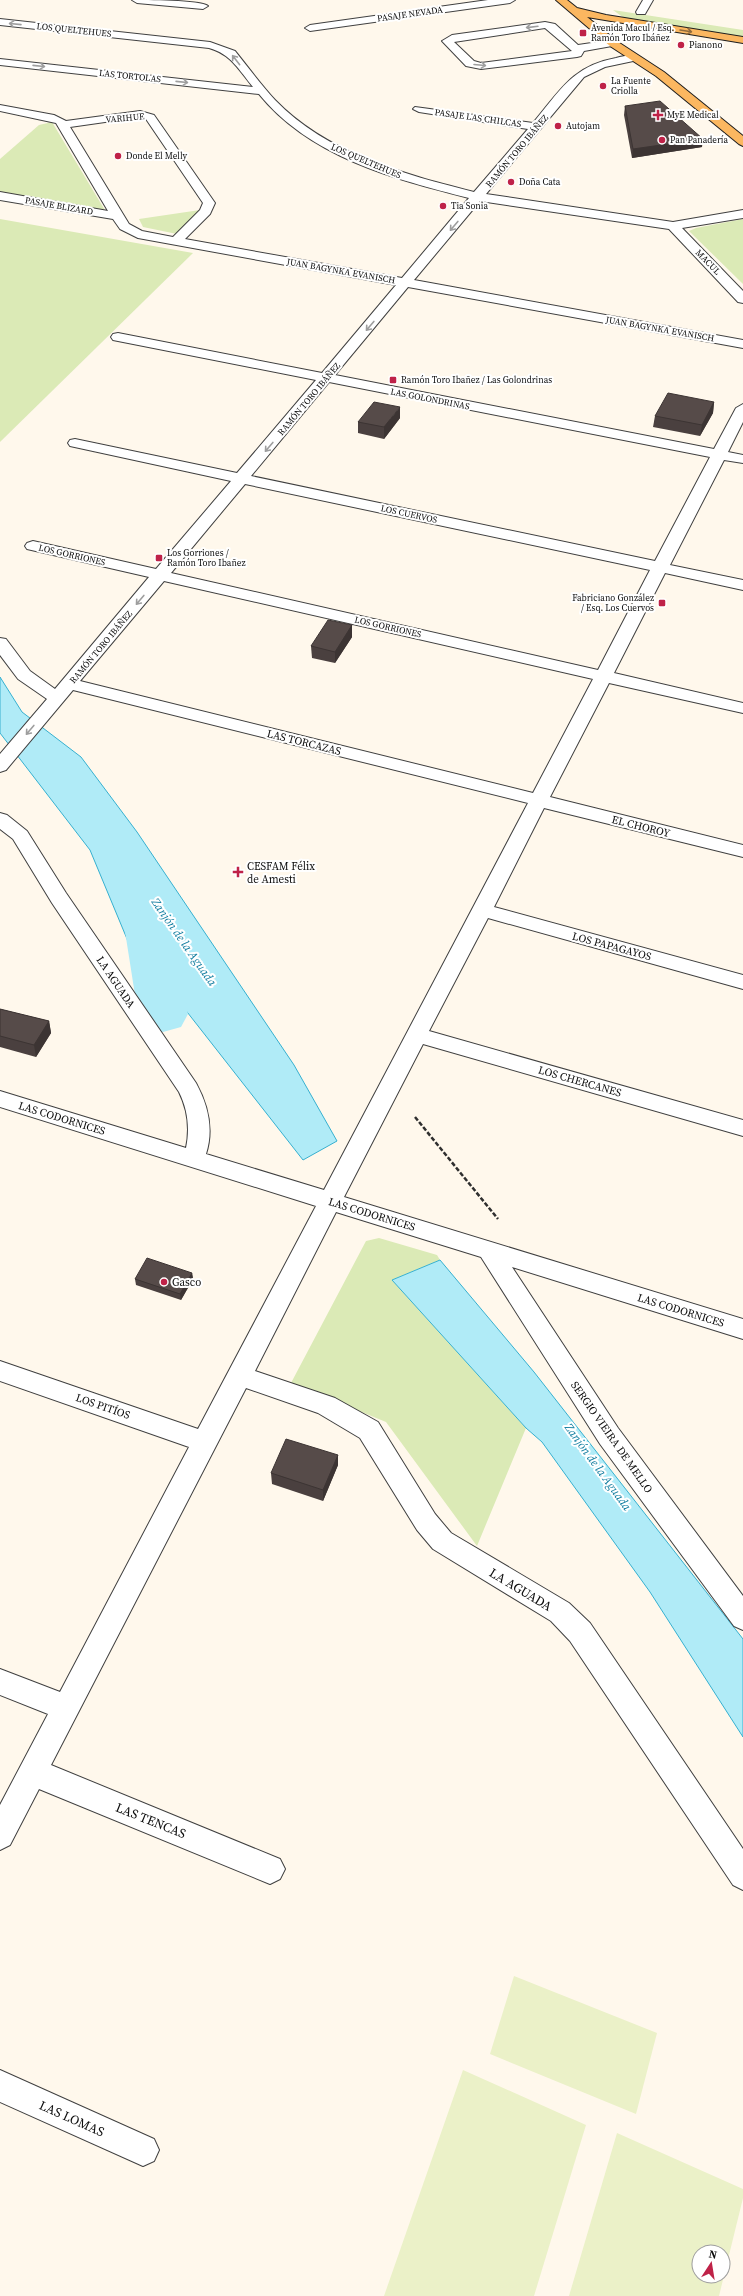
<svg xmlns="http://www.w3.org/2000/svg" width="743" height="2296" font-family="'Source Serif 4',serif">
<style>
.green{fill:#dbeab6}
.pitch{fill:#ebf1c8;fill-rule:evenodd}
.water{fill:#b0ebf7;stroke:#36b0d0}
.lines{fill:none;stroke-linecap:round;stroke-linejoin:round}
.river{fill:#b0ebf7;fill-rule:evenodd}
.minor-casing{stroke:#404040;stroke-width:2}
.major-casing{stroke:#1e1e1e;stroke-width:2}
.path{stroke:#2f2f2f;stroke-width:2.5;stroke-dasharray:4.5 2;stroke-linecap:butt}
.minor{fill:#fff;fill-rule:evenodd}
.major{fill:#fbb760;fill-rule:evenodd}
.wall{fill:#4a403f}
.shaded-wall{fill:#3c3433}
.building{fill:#564b49;stroke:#3c3433}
.oneway{stroke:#9e9e9e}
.oneway2{stroke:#906a3b}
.poi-dot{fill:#bf2248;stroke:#fff;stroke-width:1.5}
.labels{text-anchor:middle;stroke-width:4;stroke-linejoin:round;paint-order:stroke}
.far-street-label{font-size:9px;fill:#0d0d0d;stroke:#fff}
.far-poi-label{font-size:9px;fill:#0d0d0d;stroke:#fff;text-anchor:start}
.street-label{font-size:11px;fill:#0d0d0d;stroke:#fff}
.poi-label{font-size:11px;fill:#0d0d0d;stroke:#fff;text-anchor:start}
.water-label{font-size:12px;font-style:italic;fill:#147fa1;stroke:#fff}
.near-street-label{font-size:13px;fill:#0d0d0d;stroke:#fff}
</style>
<rect width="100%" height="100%" fill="#fff8ec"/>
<g class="green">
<path d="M613,10L743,30V37L624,18Z"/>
<path d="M52,122L106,212L0,193V159L39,125Z"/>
<path d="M200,210L177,234L143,227L139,219Z"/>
<path d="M0,219L193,253L0,442Z"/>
<path d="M743,219V284L689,231L696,228Z"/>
<path d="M379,1238L437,1255L440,1260L392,1280L526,1428L477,1546L386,1422L291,1383L366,1241Z"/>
</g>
<g class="pitch">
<path d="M514,1976L657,2033L636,2114L490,2054Z"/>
<path d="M463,2070L586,2125L534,2296H384Z"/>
<path d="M617,2133L743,2189V2198L719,2296H569ZM699,2252H723V2276H699Z"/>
</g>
<g class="water">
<path d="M0,677L22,712L81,757L137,832L294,1065L337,1141L303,1160L173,994L152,999L90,850L0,733Z"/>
<path d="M440,1260L534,1372L743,1639V1737L650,1592L542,1442L526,1428L392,1280Z"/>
</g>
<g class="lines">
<path class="river" d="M148,909L165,913L172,925L188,1014L181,1027L163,1032L145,1027L138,1014L124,925L131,913Z"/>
<g class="minor-casing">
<g id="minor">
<path d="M132,0C145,0 201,0 208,6L203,9L137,3Z"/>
<path d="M488,0H515L510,3L310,31L305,28L310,25Z"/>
<path d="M643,0H653L645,14H637L636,12Z"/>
<path d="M0,19L210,42L235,51C248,67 261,85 275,100C327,154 404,174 474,192L528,129L419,112L413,109L415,107L533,123C560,91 572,66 616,58C623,56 631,54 638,56V60L605,67L584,77L486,194L673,222L743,210V218L682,228L743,291V303L738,302L669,229L480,201L414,280L743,340V348L408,287L335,375L714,449L736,408L743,404V422L728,452L743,455V463L724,460L670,565L743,580V590L665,573L614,673L743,703V713L609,683L550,797L743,845V857L544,808L494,907L743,975V989L488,918L429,1031L743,1120V1136L423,1044L344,1197L743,1319V1339L512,1267L618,1428L743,1596V1630L734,1626L600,1444L481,1257L336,1212L255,1371L335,1398L378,1422L435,1514L451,1533L569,1603L590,1623L743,1849V1890L733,1885L570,1641L551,1621L433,1549L417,1530L360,1438L318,1413L246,1388L51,1765L280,1859L285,1869L280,1879L270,1884L39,1789L10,1845L0,1850V1805L48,1714L0,1695V1669L60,1692L189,1447L0,1381V1361L198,1429L316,1206L0,1107V1091L186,1148C190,1129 188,1110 179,1092L52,903L13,839L0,829V813L7,815L27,831L66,893L196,1083C208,1105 214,1129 206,1154L324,1190L528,803L73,690L6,770L0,772V754L47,699L18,679L0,655V638L6,639L30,671L55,689L149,577L27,549L25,546L27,543L33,541L156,569L231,481L70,446L68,443L70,440L75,439L237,473L316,380L118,341L113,340L111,337L113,334L118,333L322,373L396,285L138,238L120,229L113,219L0,200V192L108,211L56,123L0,111V105L54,115L66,121L140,111L154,115L215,203L210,214L185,239L402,278L469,198C394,179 310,157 259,94L0,65V59L253,87C239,70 231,54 209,48L0,25ZM140,117L146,119L203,203L200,210L173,237L142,231L129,224L70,127ZM329,382L710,457L655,561L251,476ZM245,484L650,570L598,670L171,573ZM164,581L593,679L533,793L80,681Z"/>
<path d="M545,22L555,24L578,45L612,40L617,43L612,46L584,51L581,56L577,57L481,69L466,66L442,41L452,35ZM545,28L572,51L481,63L474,61L454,42Z"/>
<path d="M0,2070L154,2139L159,2150L154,2161L143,2166L0,2102Z"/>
</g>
</g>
<g class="major-casing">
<path id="major" d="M556,0H567L577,8L606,15L743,37V43L587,17L618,42L664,72L743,136V146L739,144L656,76L610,46Z"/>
</g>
<path class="path" d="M415,1117L498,1219"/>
<use href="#minor" class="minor"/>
<use href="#major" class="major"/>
</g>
<g class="wall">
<path d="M625,106L702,147L632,158L624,115Z"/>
<path d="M714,402L713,413L700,436L653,427L655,416Z"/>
<path d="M400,418L384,439L358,433V422Z"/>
<path d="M352,625V637L335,663L312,658L311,646Z"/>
<path d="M0,1009L49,1021L51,1033L36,1057L0,1047Z"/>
<path d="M192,1273L193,1279L181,1300L136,1285L135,1279Z"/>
<path d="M338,1455V1465L323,1501L272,1484L271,1473Z"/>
</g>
<g class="shaded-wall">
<path d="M703,139L702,147L632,158L633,149Z"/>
<path d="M714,402L713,413L700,436L702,425Z"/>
<path d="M400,407V418L384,439V427Z"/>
<path d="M352,625V637L335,663V652Z"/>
<path d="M49,1021L51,1033L36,1057L34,1045Z"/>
<path d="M192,1273L193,1279L181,1300L180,1294Z"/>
<path d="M338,1455V1465L323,1501V1490Z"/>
</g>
<g class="building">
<path d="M660,101L703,139L633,149L625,106Z"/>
<path d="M668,393L714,402L702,425L655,416Z"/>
<path d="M374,402L400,407L384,427L358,422Z"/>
<path d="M328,620L352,625L335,652L311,646Z"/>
<path d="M0,1009L49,1021L34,1045L0,1036Z"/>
<path d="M147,1258L192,1273L180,1294L135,1279Z"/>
<path d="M286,1439L338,1455L323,1490L271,1473Z"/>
</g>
<defs><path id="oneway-shaft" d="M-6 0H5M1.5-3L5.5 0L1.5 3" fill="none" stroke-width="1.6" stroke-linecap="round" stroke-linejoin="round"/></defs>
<g class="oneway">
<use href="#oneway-shaft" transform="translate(15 24) rotate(-174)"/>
<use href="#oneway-shaft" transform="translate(532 27) rotate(173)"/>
<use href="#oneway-shaft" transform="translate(236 60) rotate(-128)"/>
<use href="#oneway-shaft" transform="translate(480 65) rotate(5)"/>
<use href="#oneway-shaft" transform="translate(39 66) rotate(6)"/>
<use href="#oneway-shaft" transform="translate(182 82) rotate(6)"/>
<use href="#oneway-shaft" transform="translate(454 226) rotate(130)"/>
<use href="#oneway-shaft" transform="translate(370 326) rotate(130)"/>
<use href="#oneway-shaft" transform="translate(269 447) rotate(130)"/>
<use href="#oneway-shaft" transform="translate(140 600) rotate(130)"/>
<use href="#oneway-shaft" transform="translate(30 730) rotate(130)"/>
</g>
<use class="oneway2" href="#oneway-shaft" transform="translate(686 31) rotate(9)"/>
<g class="poi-dot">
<rect x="579" y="29" width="8" height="8" rx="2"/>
<circle cx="681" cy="45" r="4"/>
<circle cx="603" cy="86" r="4"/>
<path d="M656 109h4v4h4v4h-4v4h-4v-4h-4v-4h4z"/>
<circle cx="558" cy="126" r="4"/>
<circle cx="662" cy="140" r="4"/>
<circle cx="118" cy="156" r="4"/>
<circle cx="511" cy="182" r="4"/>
<circle cx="443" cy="206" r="4"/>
<rect x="389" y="376" width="8" height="8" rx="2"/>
<rect x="155" y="554" width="8" height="8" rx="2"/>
<rect x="658" y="599" width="8" height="8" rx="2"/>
<path d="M236 866h4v4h4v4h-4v4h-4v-4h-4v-4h4z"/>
<circle cx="164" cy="1282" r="4"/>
</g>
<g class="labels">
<g class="far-street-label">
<text transform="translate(410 14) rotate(-8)" y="3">PASAJE NEVADA</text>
<text transform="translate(74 30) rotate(6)" y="3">LOS QUELTEHUES</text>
<text transform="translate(130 76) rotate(6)" y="3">LAS TORTOLAS</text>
<text transform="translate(125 118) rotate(-5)" y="3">VARIHUE</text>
<text transform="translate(478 118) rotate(8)" y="3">PASAJE LAS CHILCAS</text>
<text transform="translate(517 151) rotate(-50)" y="3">RAMÓN TORO IBÁÑEZ</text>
<text transform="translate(366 161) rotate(23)" y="3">LOS QUELTEHUES</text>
<text transform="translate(59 206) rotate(10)" y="3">PASAJE BLIZARD</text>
<text transform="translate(708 262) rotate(46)" y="3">MACUL</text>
<text transform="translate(341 271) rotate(10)" y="3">JUAN BAGYNKA EVANISCH</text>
<text transform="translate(660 329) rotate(10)" y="3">JUAN BAGYNKA EVANISCH</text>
<text transform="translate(309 399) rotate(-50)" y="3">RAMÓN TORO IBÁÑEZ</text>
<text transform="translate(430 399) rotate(11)" y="3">LAS GOLONDRINAS</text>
<text transform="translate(409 514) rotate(12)" y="3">LOS CUERVOS</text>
<text transform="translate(72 555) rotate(13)" y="3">LOS GORRIONES</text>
<text transform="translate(388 627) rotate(13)" y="3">LOS GORRIONES</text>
<text transform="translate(101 647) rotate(-50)" y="3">RAMÓN TORO IBÁÑEZ</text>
</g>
<g class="far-poi-label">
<text x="591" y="31">Avenida Macul / Esq.<tspan x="591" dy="10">Ramón Toro Ibáñez</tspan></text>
<text x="689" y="48">Pianono</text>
<text x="611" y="84">La Fuente<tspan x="611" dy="10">Criolla</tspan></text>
<text x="667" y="118">MyE Medical</text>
<text x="566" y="129">Autojam</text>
<text x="670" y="143">Pan Panadería</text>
<text x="126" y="159">Donde El Melly</text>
<text x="519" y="185">Doña Cata</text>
<text x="451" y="209">Tia Sonia</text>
<text x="401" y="383">Ramón Toro Ibañez / Las Golondrinas</text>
<text x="167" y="556">Los Gorriones /<tspan x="167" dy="10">Ramón Toro Ibañez</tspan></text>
<text x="654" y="601" text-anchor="end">Fabriciano González<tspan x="654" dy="10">/ Esq. Los Cuervos</tspan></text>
</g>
<g class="street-label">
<text transform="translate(304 742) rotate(14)" y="4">LAS TORCAZAS</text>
<text transform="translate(641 826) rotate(14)" y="4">EL CHOROY</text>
<text transform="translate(612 946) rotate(15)" y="4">LOS PAPAGAYOS</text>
<text transform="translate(116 982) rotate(56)" y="4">LA AGUADA</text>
<text transform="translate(580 1081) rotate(16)" y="4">LOS CHERCANES</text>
<text transform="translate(62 1118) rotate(17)" y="4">LAS CODORNICES</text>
<text transform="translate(372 1214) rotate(17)" y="4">LAS CODORNICES</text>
<text transform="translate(681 1310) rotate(17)" y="4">LAS CODORNICES</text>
<text transform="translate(103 1406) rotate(19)" y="4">LOS PITÍOS</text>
<text transform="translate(612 1437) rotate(55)" y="4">SERGIO VIEIRA DE MELLO</text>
</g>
<g class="poi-label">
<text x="247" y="870">CESFAM Félix<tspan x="247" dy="13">de Amesti</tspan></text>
<text x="172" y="1286">Gasco</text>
</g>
<g class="water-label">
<text transform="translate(184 942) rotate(55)" y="4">Zanjón de la Aguada</text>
<text transform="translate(598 1467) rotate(54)" y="4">Zanjón de la Aguada</text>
</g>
<g class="near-street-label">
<text transform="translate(521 1589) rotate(31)" y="5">LA AGUADA</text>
<text transform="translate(151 1820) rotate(22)" y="5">LAS TENCAS</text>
<text transform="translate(72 2118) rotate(24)" y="5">LAS LOMAS</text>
</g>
</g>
<g transform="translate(711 2264) rotate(12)"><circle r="19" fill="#ffffff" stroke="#9e9e9e"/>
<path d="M0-3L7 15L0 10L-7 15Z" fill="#bf2248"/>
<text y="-6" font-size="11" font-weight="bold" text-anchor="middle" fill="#0d0d0d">N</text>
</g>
</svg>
